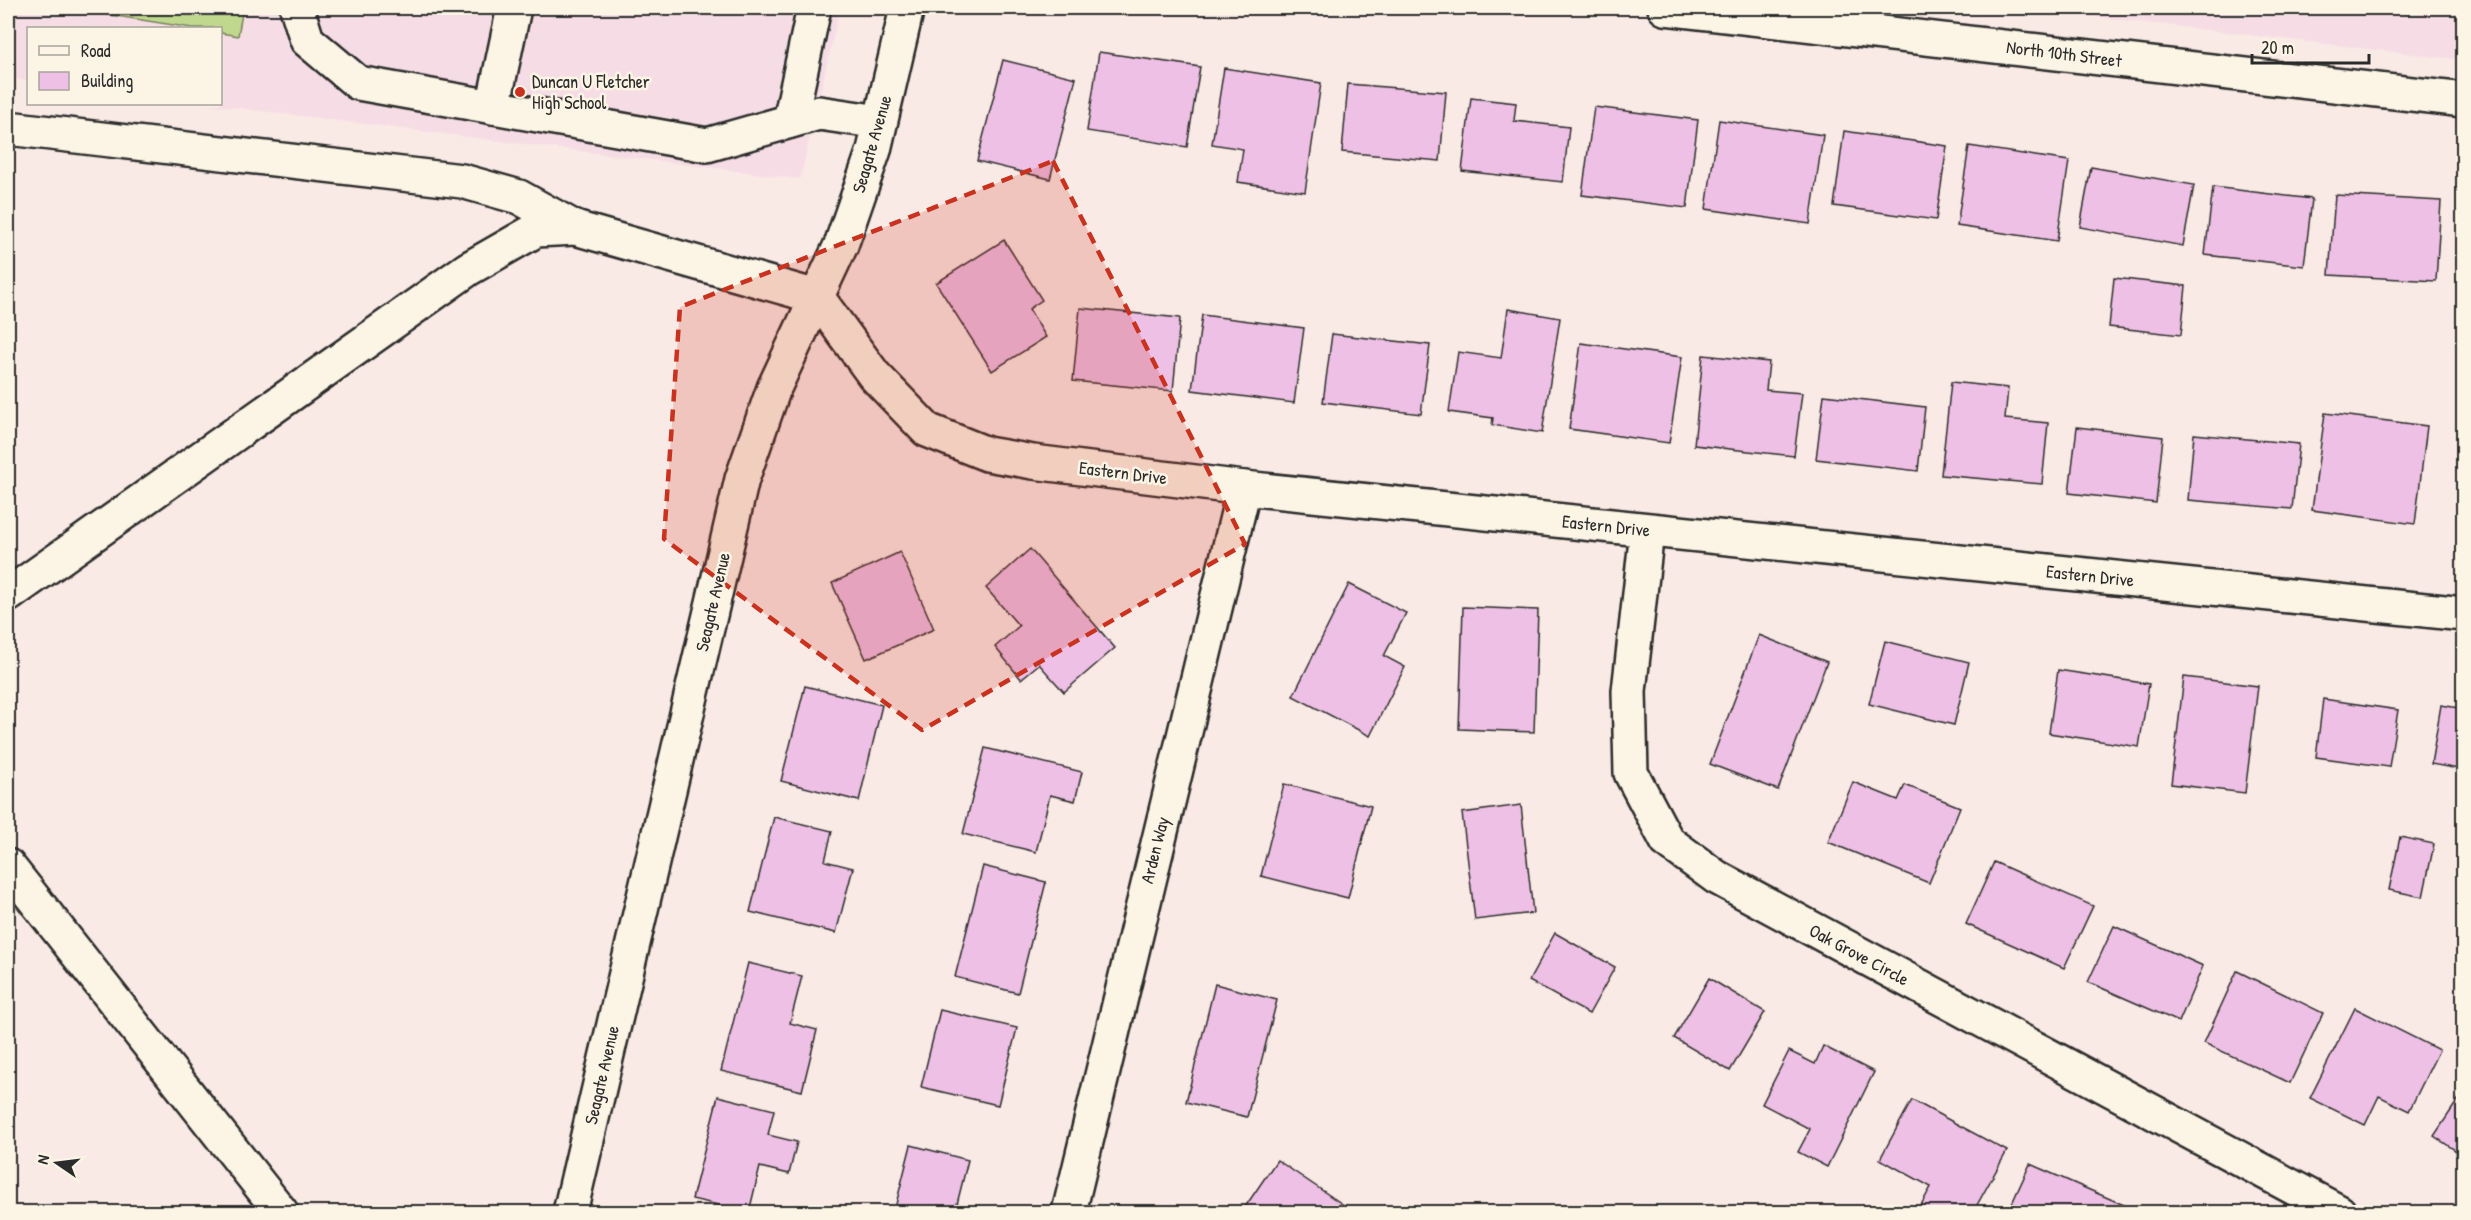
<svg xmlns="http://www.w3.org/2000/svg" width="2471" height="1220" font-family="'Patrick Hand',sans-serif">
	<rect width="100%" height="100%" fill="#f9eae5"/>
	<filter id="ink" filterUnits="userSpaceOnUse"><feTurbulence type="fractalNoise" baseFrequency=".0167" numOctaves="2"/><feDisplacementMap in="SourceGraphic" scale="12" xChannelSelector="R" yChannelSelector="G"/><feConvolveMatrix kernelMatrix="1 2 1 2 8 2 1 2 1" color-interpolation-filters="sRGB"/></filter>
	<g filter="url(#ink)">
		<!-- built -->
		<g fill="#f6dde5">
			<polygon points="8,8 840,8 800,179 206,104 220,104 220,28 28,28 28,81 8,78"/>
			<polygon points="2019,8 2463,8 2463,60"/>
		</g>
		<!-- green -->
		<polygon fill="#c0d78e" stroke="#76815c" stroke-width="1.5" points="66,8 243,8 238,36 221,33 220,28 192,28"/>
		<!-- building -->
		<g fill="#eec0e5" stroke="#2b2b2b" stroke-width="1.5">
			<polygon points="1099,52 1200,67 1187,147 1087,131"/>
			<polygon points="1003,60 1076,78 1050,179 977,161"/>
			<polygon points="1224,68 1321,83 1305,192 1238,182 1243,149 1212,144"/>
			<polygon points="1348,84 1446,92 1440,161 1342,152"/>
			<polygon points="1471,98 1516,103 1514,121 1569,127 1563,182 1462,171"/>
			<polygon points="1594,107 1698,120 1687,208 1582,195"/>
			<polygon points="1719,120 1823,135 1810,224 1706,209"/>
			<polygon points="1844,131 1947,146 1936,220 1834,206"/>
			<polygon points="1969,146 2069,161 2057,241 1957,226"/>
			<polygon points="2091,167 2194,185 2183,246 2080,227"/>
			<polygon points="2213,187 2312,199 2304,266 2205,255"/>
			<polygon points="2335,195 2441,201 2436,281 2329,275"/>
			<polygon points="2463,208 2464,208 2464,263 2457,263"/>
			<polygon points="1004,240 1042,300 1029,309 1046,337 992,371 936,283"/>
			<polygon points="2114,278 2186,286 2181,335 2109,327"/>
			<polygon points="1080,308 1180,318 1173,391 1073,381"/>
			<polygon points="1508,309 1560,318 1542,433 1492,425 1493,418 1449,412 1458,352 1501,358"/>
			<polygon points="1202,315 1304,328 1294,403 1192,390"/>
			<polygon points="1332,334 1430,345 1421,414 1323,402"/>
			<polygon points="1581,343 1682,357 1669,443 1569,429"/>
			<polygon points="1703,355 1769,362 1766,390 1802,393 1794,456 1694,445"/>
			<polygon points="1951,382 2008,388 2005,419 2048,423 2042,484 1941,475"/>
			<polygon points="1824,395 1925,407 1918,471 1816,459"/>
			<polygon points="2325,413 2427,426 2415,524 2312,510"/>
			<polygon points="2077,427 2163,437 2156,503 2069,493"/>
			<polygon points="2194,434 2299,444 2292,509 2188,500"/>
			<polygon points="2464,474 2464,519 2457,518"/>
			<polygon points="1030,549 1115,648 1064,692 1039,664 1021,679 995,647 1019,626 986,588"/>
			<polygon points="900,552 934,629 866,659 832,583"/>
			<polygon points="1349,584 1406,613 1384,656 1405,667 1370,736 1293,696"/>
			<polygon points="1463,607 1538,610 1534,732 1459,729"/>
			<polygon points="1759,635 1827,662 1778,790 1710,764"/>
			<polygon points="1885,641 1969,662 1954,725 1869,704"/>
			<polygon points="2058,670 2149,684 2139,747 2049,733"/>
			<polygon points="2184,677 2258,686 2245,793 2171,784"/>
			<polygon points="805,686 882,705 859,801 781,781"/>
			<polygon points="2323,699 2398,710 2389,767 2316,757"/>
			<polygon points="2441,705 2464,709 2464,770 2431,764"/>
			<polygon points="985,748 1082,772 1075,801 1050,795 1036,852 963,834"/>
			<polygon points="1853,782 1898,800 1905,785 1960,807 1929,883 1828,842"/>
			<polygon points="1284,784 1371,806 1348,898 1261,876"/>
			<polygon points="1521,805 1533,913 1475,920 1462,813"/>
			<polygon points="774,817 832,831 825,861 853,868 836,933 750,912"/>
			<polygon points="2400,837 2434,844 2423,897 2389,890"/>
			<polygon points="1994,862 2093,906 2064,968 1966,924"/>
			<polygon points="983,866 1046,882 1018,993 955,977"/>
			<polygon points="2114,926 2203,966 2179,1022 2088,982"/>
			<polygon points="1555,933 1615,967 1589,1014 1529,981"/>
			<polygon points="748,963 802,976 790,1023 817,1030 802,1091 721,1071"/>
			<polygon points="2237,971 2323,1013 2290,1083 2204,1043"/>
			<polygon points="1709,978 1765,1012 1730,1071 1674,1038"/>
			<polygon points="1215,984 1277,1000 1247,1117 1186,1102"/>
			<polygon points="2355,1008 2439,1050 2409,1111 2379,1096 2365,1125 2310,1098"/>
			<polygon points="940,1010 1017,1028 998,1105 921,1087"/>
			<polygon points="1823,1046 1874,1072 1827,1167 1798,1152 1810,1129 1762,1104 1789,1051 1815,1064"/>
			<polygon points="2464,1091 2464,1156 2434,1136"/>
			<polygon points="718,1096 774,1110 768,1135 797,1142 789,1174 760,1167 749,1212 692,1199"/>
			<polygon points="1912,1100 2007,1151 1973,1212 1917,1212 1931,1187 1880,1159"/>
			<polygon points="911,1145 968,1160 955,1212 894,1212"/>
			<polygon points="1277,1160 1354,1212 1247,1212 1243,1210"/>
			<polygon points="2030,1164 2140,1212 2008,1212"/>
		</g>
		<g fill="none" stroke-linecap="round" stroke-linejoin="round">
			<!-- minor casing -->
			<g stroke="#2b2b2b" stroke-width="38">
				<g id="minor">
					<polyline points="297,8 307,40 358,83 707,145 819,113 880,122"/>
					<polyline points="1665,8 2464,100"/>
					<polyline points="493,107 514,8"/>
					<polyline points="790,121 814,8"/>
					<polyline points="8,128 462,181 519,197 575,228 817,297 874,375 927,430 987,454 1033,462 1244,488 2464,614"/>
					<polyline points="1647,531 1629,691 1631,773 1667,841 1716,877 2339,1212"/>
					<polyline points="8,595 468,269 536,230 575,228"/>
					<polyline points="8,866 281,1212"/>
					<polyline points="570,1212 742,479 774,388 841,245 874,150 907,8"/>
					<polyline points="1069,1212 1244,488"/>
				</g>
			</g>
			<!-- minor -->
			<use href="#minor" stroke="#fcf5e5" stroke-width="33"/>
		</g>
	</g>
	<!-- marked area -->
	<path fill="#c8321e" fill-opacity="0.2" stroke="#c8321e" stroke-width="4.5" stroke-dasharray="12 8" stroke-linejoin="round" d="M1053,161l192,383 -323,186 -258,-191 16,-232z"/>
	<!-- markers -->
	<circle fill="#c8321e" stroke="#fcf5e5" stroke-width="2" cx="520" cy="92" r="6"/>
	<g text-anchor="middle" stroke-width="5" stroke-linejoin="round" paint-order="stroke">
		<!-- street labels -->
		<g font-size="18" fill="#2b2b2b" stroke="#fcf5e5">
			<text transform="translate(2064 54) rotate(7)" y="6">North 10th Street</text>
			<text transform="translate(872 144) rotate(-74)" y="6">Seagate Avenue</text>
			<text transform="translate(1123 473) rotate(7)" y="6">Eastern Drive</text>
			<text transform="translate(1606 526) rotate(6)" y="6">Eastern Drive</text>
			<text transform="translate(2090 576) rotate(6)" y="6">Eastern Drive</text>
			<text transform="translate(713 602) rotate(-77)" y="6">Seagate Avenue</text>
			<text transform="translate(1155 850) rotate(-76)" y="6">Arden Way</text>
			<text transform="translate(1859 955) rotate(28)" y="6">Oak Grove Circle</text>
			<text transform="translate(602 1075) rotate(-77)" y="6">Seagate Avenue</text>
		</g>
		<!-- poi labels -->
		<g font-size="18" fill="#2b2b2b" stroke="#fcf5e5" text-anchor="start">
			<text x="532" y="88">Duncan U Fletcher<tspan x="532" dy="21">High School</tspan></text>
		</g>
	</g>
	<!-- margin -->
	<rect width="2471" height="1220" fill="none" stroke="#fcf5e5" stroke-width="30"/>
	<rect x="15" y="15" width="2441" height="1190" fill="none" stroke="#2b2b2b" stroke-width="2" filter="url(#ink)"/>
	<!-- legend -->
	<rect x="27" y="27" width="195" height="78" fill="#fcf5e5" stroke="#a8a49b" stroke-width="1.5"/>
	<rect x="39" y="46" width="30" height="9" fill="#fcf5e5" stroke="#a8a49b" stroke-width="1.5"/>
	<text x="81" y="57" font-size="18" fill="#2b2b2b">Road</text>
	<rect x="39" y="72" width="30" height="18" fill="#eec0e5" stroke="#a8a49b" stroke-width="1.5"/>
	<text x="81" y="87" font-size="18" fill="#2b2b2b">Building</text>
	<!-- north arrow -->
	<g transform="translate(57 1163) rotate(284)" stroke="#fcf5e5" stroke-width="4.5" paint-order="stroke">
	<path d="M0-4.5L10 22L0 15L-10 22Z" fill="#2b2b2b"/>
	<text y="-9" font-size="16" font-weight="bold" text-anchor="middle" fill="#2b2b2b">N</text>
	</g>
	<!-- scale -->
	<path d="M2252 54v9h117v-9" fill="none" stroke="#2b2b2b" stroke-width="3"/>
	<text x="2261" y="54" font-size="18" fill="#2b2b2b" stroke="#fcf5e5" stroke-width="4.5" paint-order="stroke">20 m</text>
</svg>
